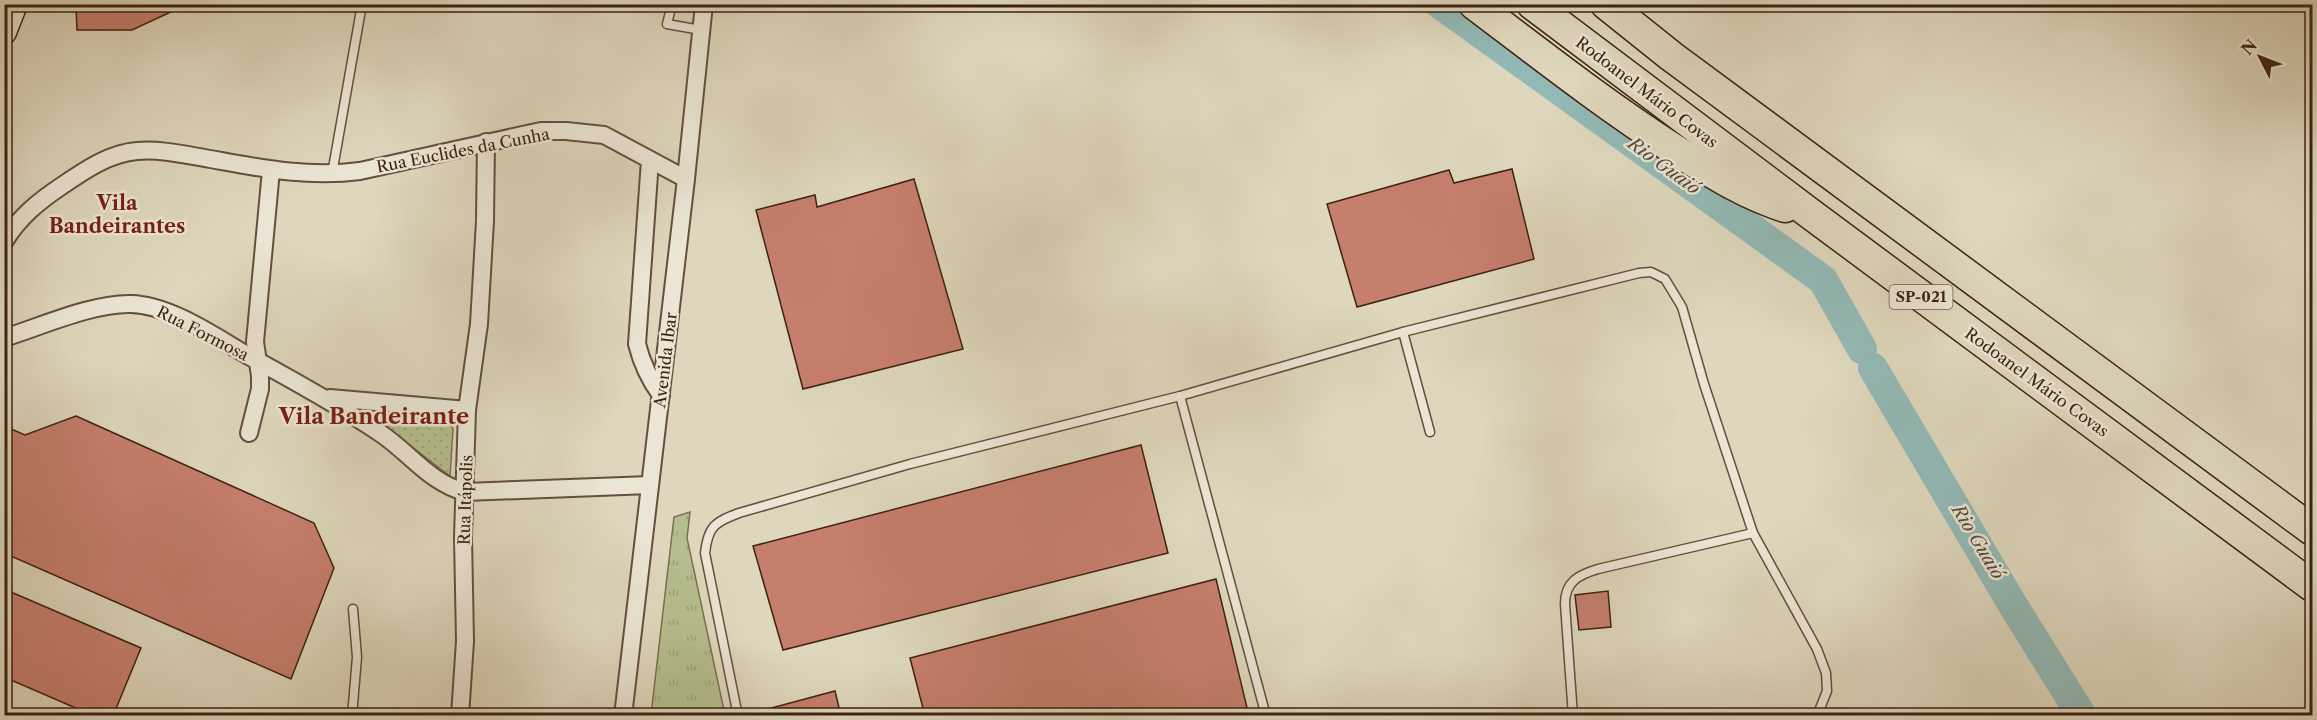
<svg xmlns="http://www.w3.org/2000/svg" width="2317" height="720" font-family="'Libre Caslon Text',serif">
	<defs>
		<pattern id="grass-tufts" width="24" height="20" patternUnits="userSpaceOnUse" patternTransform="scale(1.5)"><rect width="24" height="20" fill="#b6bd8e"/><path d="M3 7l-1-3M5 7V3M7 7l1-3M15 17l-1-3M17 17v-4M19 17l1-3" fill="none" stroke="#9da279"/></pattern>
		<pattern id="park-dots" width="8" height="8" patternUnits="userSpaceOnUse" patternTransform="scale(1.5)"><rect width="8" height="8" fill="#b6bd8e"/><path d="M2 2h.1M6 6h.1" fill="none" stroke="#9da279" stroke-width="1.8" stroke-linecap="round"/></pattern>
	</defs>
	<rect width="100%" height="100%" fill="#ded7bd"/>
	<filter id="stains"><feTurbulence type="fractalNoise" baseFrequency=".00333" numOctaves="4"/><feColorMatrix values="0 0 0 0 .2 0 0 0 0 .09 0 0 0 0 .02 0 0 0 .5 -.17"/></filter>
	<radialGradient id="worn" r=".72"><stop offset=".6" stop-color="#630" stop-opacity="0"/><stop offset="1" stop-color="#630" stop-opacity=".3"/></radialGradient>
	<!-- grass -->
	<polygon fill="url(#grass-tufts)" stroke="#7a7050" stroke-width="1.5" points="690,512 687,538 725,715 651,715 674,517"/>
	<!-- park -->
	<polygon fill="url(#park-dots)" stroke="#7a7050" stroke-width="1.5" points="394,414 448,420 453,429 450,476 386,427 386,419"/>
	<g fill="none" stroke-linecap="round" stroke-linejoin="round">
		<!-- river -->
		<g stroke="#93b9b5" stroke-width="30">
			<polyline points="1440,4 1823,280 1862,349"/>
			<polyline points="1873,368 2014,607 2082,716"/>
		</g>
	</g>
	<!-- building -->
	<g fill="#c67e6d" stroke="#3d2211" stroke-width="1.5">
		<polygon points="125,4 188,4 132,30 77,30 76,9"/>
		<polygon points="1512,169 1534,259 1357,307 1327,204 1449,170 1454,183"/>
		<polygon points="914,179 963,349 803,389 756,210 815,195 817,207"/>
		<polygon points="76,416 314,523 334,568 291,679 4,553 4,426 25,435"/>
		<polygon points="1141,445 1168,553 783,650 753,546"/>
		<polygon points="1216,579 1249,716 925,716 910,658"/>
		<polygon points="4,589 141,648 113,716 94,716 4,677"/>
		<polygon points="1608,591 1611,627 1579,630 1575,595"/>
		<polygon points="835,691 841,716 760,716 760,711"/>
	</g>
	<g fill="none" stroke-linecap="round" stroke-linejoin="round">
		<!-- service casing -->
		<g stroke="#654f3c" stroke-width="11">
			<g id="service">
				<polyline points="672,4 667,24 701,30"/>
				<polyline points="332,174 362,4"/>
				<polyline points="1403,332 1430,432"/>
				<polyline points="1180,396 1266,716"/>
				<polyline points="352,716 357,657 353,609"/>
				<path d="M738,716l-33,-163c3,-27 10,-31 34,-40l171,-49 270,-68 223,-64 236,-59 12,-1 14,7 17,28 22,77 49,149 64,116 9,24 1,18 -8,20 -4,5"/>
				<path d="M1573,716l-8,-112c0,-22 13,-29 33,-35l155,-36"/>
			</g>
		</g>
		<!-- minor casing -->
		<g stroke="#654f3c" stroke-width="20">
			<g id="minor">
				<path d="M650,160l-13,184c5,20 12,35 24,51"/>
				<path d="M4,242c15,-25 35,-41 59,-57 22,-15 47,-32 74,-34 25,-2 49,4 73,8 50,9 98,19 150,12l181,-40h25l38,4 82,44"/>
				<path d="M4,338c38,-12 89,-35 127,-34 39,1 83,32 116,51 45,25 90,49 133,78 30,20 50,50 85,59l185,-7"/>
				<polyline points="330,398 467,410"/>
				<polyline points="249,433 260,389 260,376 255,342 271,170"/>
				<polyline points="460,716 465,641 463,537 467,410 479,324 485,221 486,142"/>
				<polyline points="623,716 686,179 704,4"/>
			</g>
		</g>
		<!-- secondary casing -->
		<g stroke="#3d2211" stroke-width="27">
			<polyline id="secondary" points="4,32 15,4"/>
		</g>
		<!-- motorway casing -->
		<g stroke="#3d2211" stroke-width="33">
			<g id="motorway">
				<path d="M1474,4c66,50 131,101 201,146 36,22 69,44 110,57"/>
				<polyline points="1532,4 1812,215 2312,586"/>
				<polyline points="1606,4 1671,56 2312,530"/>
			</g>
		</g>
		<!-- service -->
		<use href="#service" stroke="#eae5d4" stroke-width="8"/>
		<!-- minor -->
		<use href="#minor" stroke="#eae5d4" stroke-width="16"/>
		<!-- secondary -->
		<use href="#secondary" stroke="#eae5d4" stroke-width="24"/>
		<!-- motorway -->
		<use href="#motorway" stroke="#ded7bd" stroke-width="30"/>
	</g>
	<g text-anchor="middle" stroke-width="5" stroke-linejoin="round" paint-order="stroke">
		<!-- shield labels -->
		<rect fill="#eae5d4" stroke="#715c4c" stroke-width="1.5" x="1889.5" y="285" width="63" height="24" rx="4.5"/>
		<g font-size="15" font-weight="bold" fill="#3d2211">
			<text x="1921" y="302">SP-021</text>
		</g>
		<!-- street labels -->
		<g font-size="16" fill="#3d2211" stroke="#eae5d4">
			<text transform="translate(1647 92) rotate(37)" y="6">Rodoanel Mário Covas</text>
			<text transform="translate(463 150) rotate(-11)" y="6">Rua Euclides da Cunha</text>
			<text transform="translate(203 333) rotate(27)" y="6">Rua Formosa</text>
			<text transform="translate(665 360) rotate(-83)" y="6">Avenida Ibar</text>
			<text transform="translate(2037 382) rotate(36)" y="6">Rodoanel Mário Covas</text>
			<text transform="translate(465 500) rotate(-88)" y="6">Rua Itápolis</text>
		</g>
		<!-- water labels -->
		<g font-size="18" font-style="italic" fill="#52483a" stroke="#eae5d4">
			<text transform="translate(1664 166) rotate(36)" y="6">Rio Guaió</text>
			<text transform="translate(1978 542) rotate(59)" y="6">Rio Guaió</text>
		</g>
		<!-- quarter labels -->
		<g font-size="20" font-weight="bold" fill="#7a1f14" stroke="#eae5d4">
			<text x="117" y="210">Vila<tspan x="117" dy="23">Bandeirantes</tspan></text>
		</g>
		<!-- district labels -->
		<g font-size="22" font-weight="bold" fill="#7a1f14" stroke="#eae5d4">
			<text x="374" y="424">Vila Bandeirante</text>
		</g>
	</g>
	<!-- margin -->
	<rect width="2317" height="720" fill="none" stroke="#ded7bd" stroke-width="24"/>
	<rect x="6" y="6" width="2305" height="708" fill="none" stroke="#3d2211" stroke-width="3"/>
	<rect x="12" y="12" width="2293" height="696" fill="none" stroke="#3d2211" stroke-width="1.5"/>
	<!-- north arrow -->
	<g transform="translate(2260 57) rotate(312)" stroke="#eae5d4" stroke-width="4.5" paint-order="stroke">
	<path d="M0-4.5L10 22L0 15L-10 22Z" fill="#3d2211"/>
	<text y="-9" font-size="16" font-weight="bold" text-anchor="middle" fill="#3d2211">N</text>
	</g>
	<rect width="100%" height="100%" filter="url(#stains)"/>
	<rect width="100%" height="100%" fill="url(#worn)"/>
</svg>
